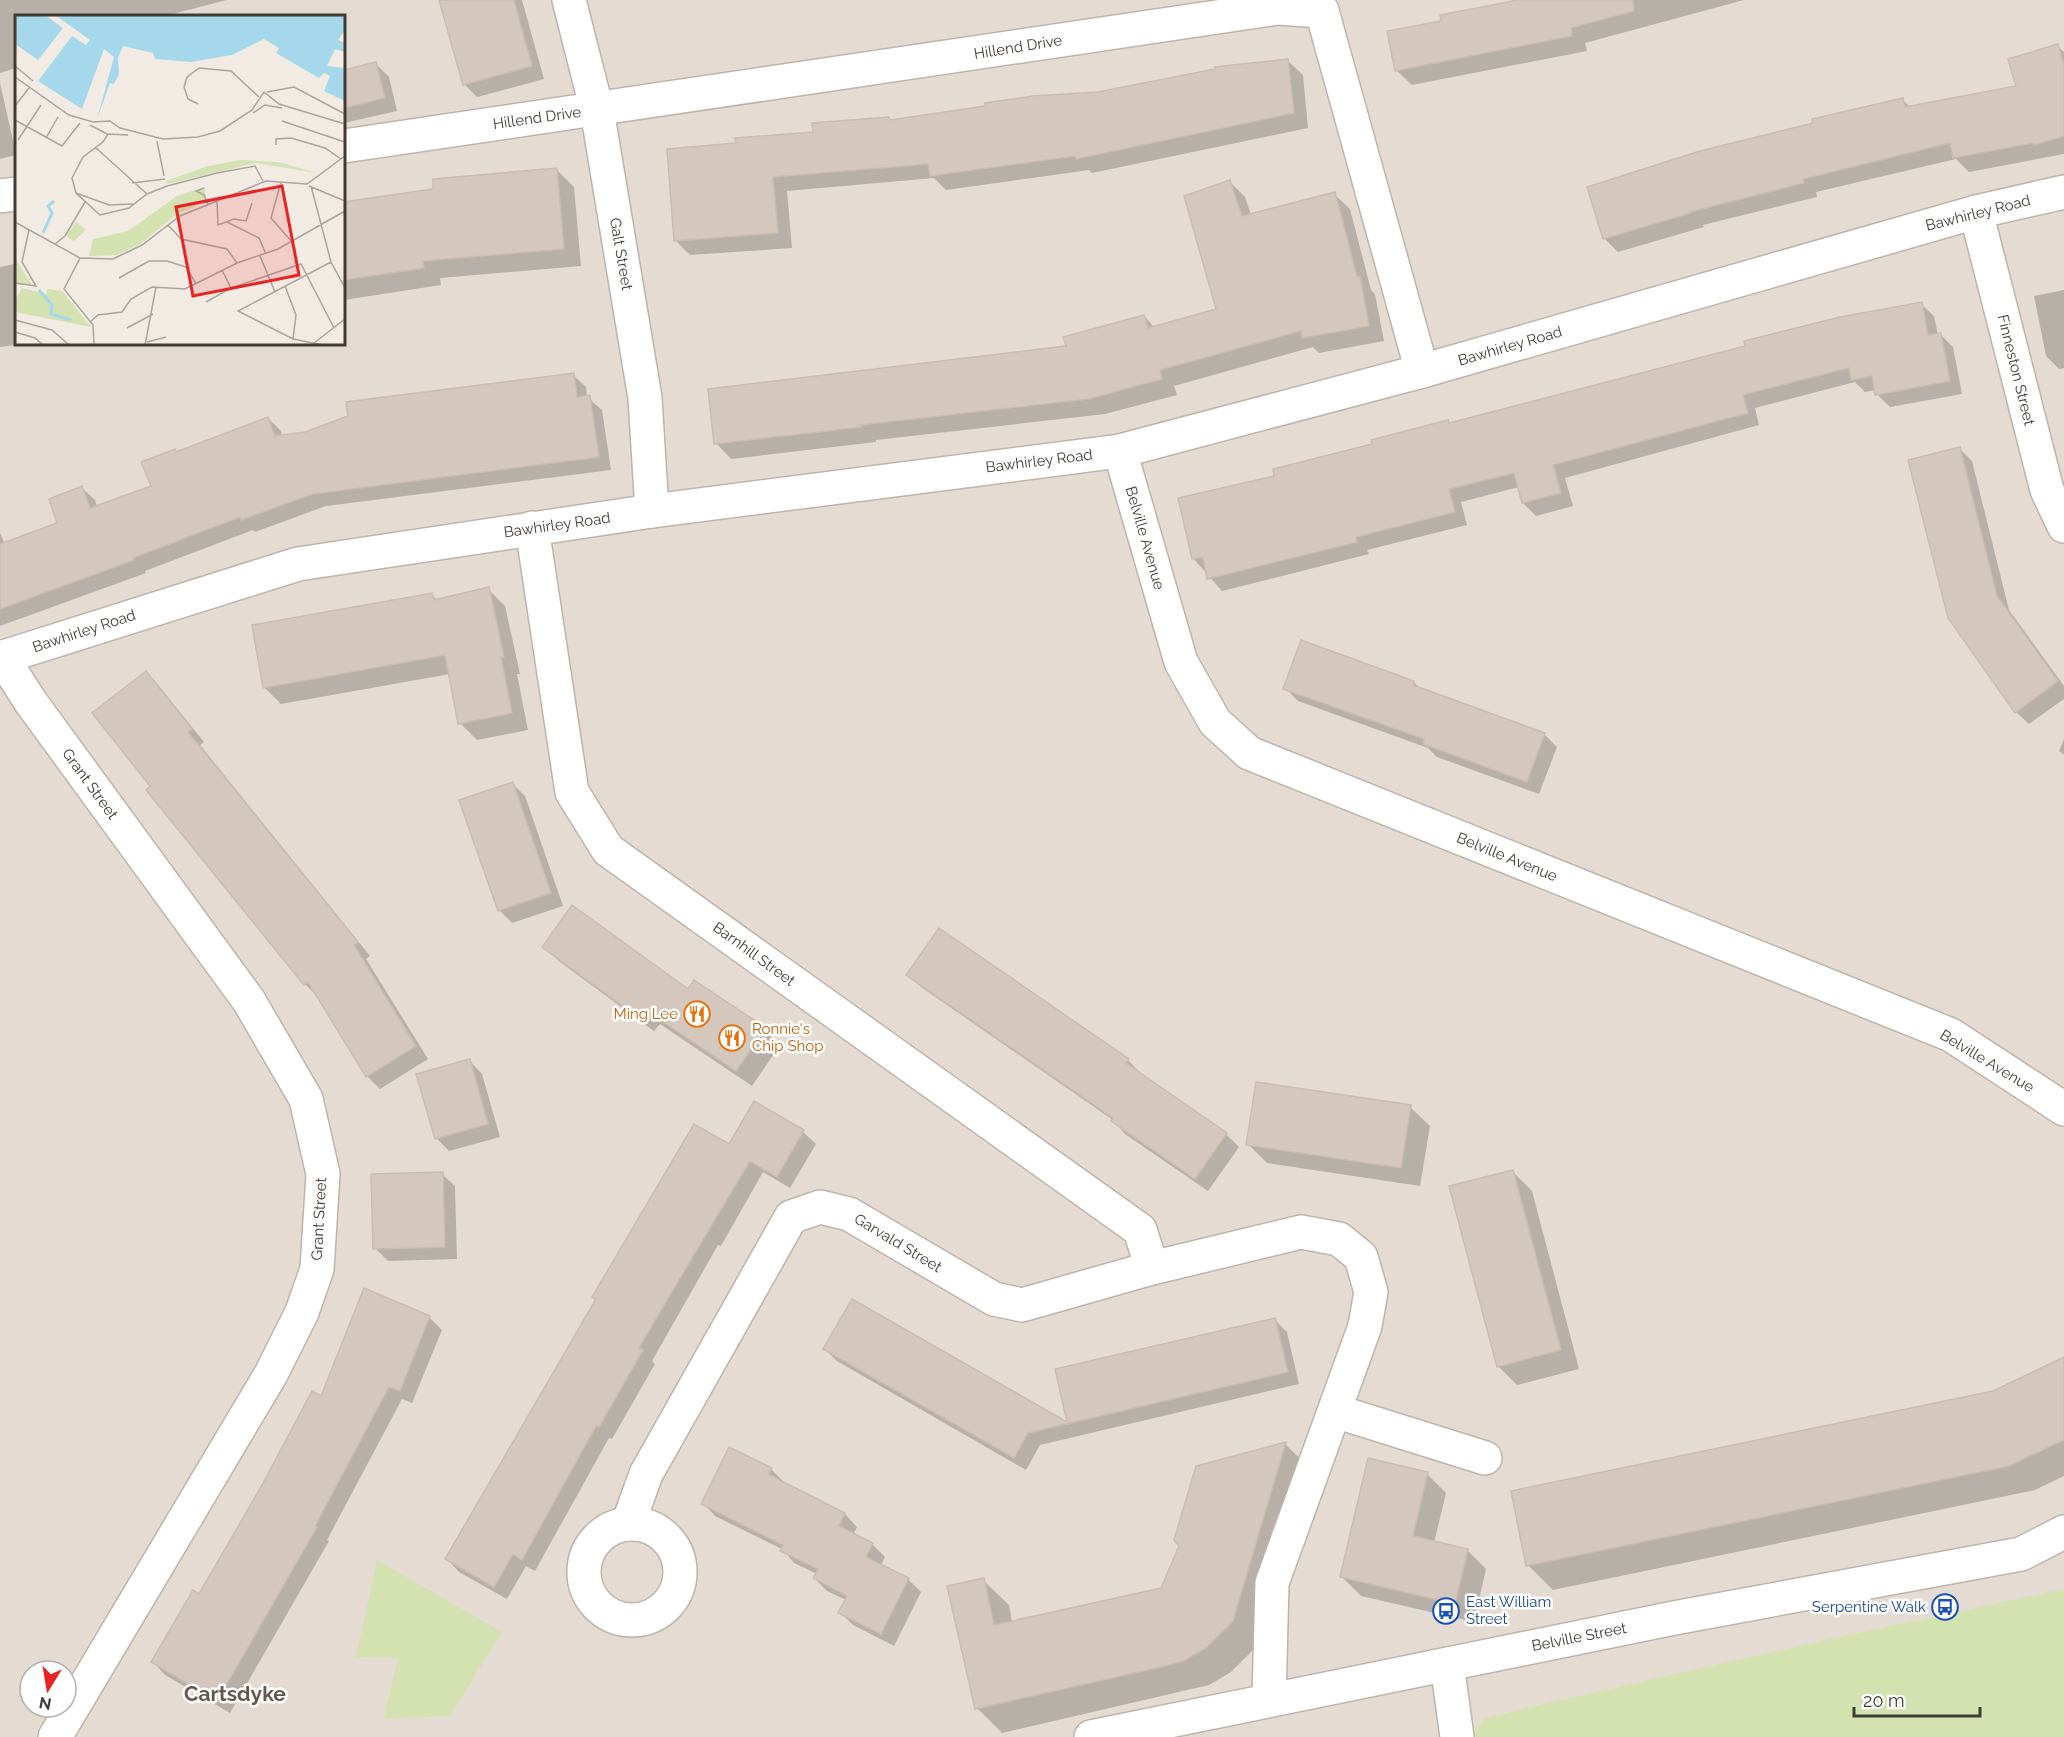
<svg xmlns="http://www.w3.org/2000/svg" width="2064" height="1737" font-family="Raleway,sans-serif">
	<rect width="100%" height="100%" fill="#f1ebe4"/>
	<!-- residential -->
	<path fill="#e4dcd3" fill-rule="evenodd" d="M0,0h2064v1737h-2064zM16,16h328v328h-328zM30,1671h36v36h-36z"/>
	<!-- green -->
	<g fill="#d3e2b0">
		<polygon points="377,1560 502,1632 450,1716 384,1719 398,1658 356,1657"/>
		<polygon points="2064,1589 2064,1737 1471,1737 1483,1719 1539,1705 1830,1639"/>
	</g>
	<!-- shadow -->
	<g fill="#0003">
		<polygon points="0,0 227,0 165,16 16,16 16,68 0,73"/>
		<polygon points="440,0 522,0 544,79 477,97 464,84"/>
		<polygon points="1512,0 1744,0 1585,43 1587,51 1412,85 1396,70 1442,22 1512,3"/>
		<polygon points="2057,46 2064,52 2064,154 1969,172 1956,159 1816,192 1817,197 1703,225 1704,227 1618,252 1604,238 1902,99 1911,108 2018,87"/>
		<polygon points="1288,61 1303,75 1308,128 1092,173 1089,170 946,190 934,178 787,191 792,248 690,255 676,241 737,144 814,134 889,119 891,121 1098,93"/>
		<polygon points="376,64 389,77 397,111 344,123 344,72"/>
		<polygon points="0,83 16,154 16,155 0,159"/>
		<polygon points="557,170 574,187 581,266 440,278 441,285 344,300 344,203 435,190"/>
		<polygon points="1229,181 1245,197 1251,215 1334,194 1350,209 1371,290 1375,294 1384,341 1319,353 1313,347 1174,386 1177,395 1105,414 876,440 876,442 731,459 716,443 1068,348 1144,316 1155,328 1218,310"/>
		<polygon points="14,260 16,260 16,344 23,344 0,347 0,267 15,264"/>
		<polygon points="2064,290 2064,368 2059,369 2046,356 2034,296"/>
		<polygon points="1921,304 1934,316 1938,335 1941,335 1953,347 1962,394 1890,407 1877,394 1876,390 1865,392 1855,382 1755,408 1759,425 1565,478 1573,506 1536,516 1523,503 1519,487 1461,502 1467,525 1367,550 1369,554 1222,591 1193,558 1276,477 1450,425"/>
		<polygon points="573,375 586,387 587,397 602,410 611,470 326,506 255,532 253,530 145,571 146,573 0,626 0,533 5,544 59,524 82,488 95,500 97,507 152,487 177,453 268,418 281,431 282,436 306,433"/>
		<polygon points="1960,449 1972,461 2009,610 2064,686 2064,699 2029,724 2016,712"/>
		<polygon points="488,589 505,606 520,674 517,674 528,730 477,740 460,723 450,674 281,704 264,687 432,595 437,600"/>
		<polygon points="146,673 159,686 204,742 200,745 370,956 366,959 428,1059 380,1089 367,1076 318,997 305,984 148,790 152,787"/>
		<polygon points="1414,682 1420,689 1544,734 1557,747 1539,794 1437,757 1428,748 1298,701 1285,688"/>
		<polygon points="2064,739 2064,755 2059,751"/>
		<polygon points="512,783 525,796 563,906 512,923 499,910"/>
		<polygon points="544,947 688,991 694,982 765,1030 780,1045 752,1086 660,1024 654,1031 560,962"/>
		<polygon points="908,975 1128,1060 1140,1073 1140,1074 1226,1134 1239,1147 1208,1191 1125,1134 1113,1120 921,987"/>
		<polygon points="470,1061 482,1074 500,1137 449,1151 436,1138"/>
		<polygon points="754,1103 803,1132 816,1144 790,1188 763,1172 721,1246 718,1245 652,1361 655,1364 612,1439 609,1438 535,1571 526,1566 507,1599 459,1572 447,1559 597,1300 593,1297 730,1146"/>
		<polygon points="1410,1107 1430,1126 1420,1186 1267,1163 1248,1144"/>
		<polygon points="1513,1172 1532,1191 1579,1369 1517,1385 1498,1366"/>
		<polygon points="442,1174 455,1186 457,1259 388,1261 375,1248"/>
		<polygon points="852,1302 1069,1425 1057,1370 1275,1320 1287,1332 1299,1384 1040,1445 1026,1470 837,1361 825,1349"/>
		<polygon points="429,1317 442,1330 412,1403 402,1399 327,1540 329,1541 230,1713 165,1675 153,1662 199,1596 321,1398"/>
		<polygon points="2064,1359 2064,1476 2035,1490 1553,1590 1528,1565 1994,1392"/>
		<polygon points="1285,1444 1310,1468 1257,1646 1231,1672 1209,1685 1002,1733 977,1708 983,1580 1009,1605 1012,1622 1162,1589 1181,1546"/>
		<polygon points="771,1469 784,1482 783,1483 845,1514 857,1527 853,1535 872,1544 885,1557 881,1565 908,1579 921,1592 894,1646 853,1625 840,1612 846,1600 827,1591 814,1578 817,1574 794,1563 782,1549 715,1516 703,1503"/>
		<polygon points="1427,1474 1446,1493 1434,1543 1467,1550 1486,1569 1474,1622 1361,1596 1342,1577"/>
	</g>
	<!-- building -->
	<g fill="#d4c8be" stroke="#cbbcae" stroke-width="1.5">
		<polygon points="439,0 514,0 532,66 463,85"/>
		<polygon points="1518,0 1633,0 1634,11 1571,28 1572,36 1395,71 1387,31 1441,21 1440,15"/>
		<polygon points="2058,44 2064,65 2064,136 2034,145 2033,143 1953,158 1950,143 1803,179 1804,183 1690,212 1691,213 1603,239 1587,187 1700,151 1813,123 1812,119 1903,98 1905,107 2016,86 2008,59"/>
		<polygon points="1288,59 1294,113 1076,159 1075,156 930,176 928,164 773,177 778,233 674,241 667,149 736,143 735,138 813,132 812,123 889,117 890,120 985,106 985,103 1033,96 1098,92 1215,69 1215,67"/>
		<polygon points="376,62 385,98 344,108 344,70"/>
		<polygon points="557,168 564,249 423,261 424,268 344,280 344,202 433,189 433,179"/>
		<polygon points="1230,180 1242,216 1335,192 1357,277 1360,276 1369,326 1302,338 1301,331 1160,370 1162,379 1089,399 861,425 861,427 714,444 708,389 1066,346 1063,337 1144,315 1148,328 1216,309 1184,196"/>
		<polygon points="1922,302 1928,335 1941,333 1950,381 1875,395 1872,376 1851,380 1849,368 1743,395 1748,413 1553,465 1561,493 1522,503 1514,473 1449,489 1455,512 1356,537 1357,542 1207,579 1203,557 1192,559 1178,498 1274,476 1273,469 1372,444 1371,440 1448,420 1449,423 1745,346 1744,341 1840,317"/>
		<polygon points="574,373 577,397 590,395 599,457 313,494 241,520 240,517 133,558 134,560 0,609 0,544 57,523 49,499 82,486 90,508 151,486 141,462 175,449 176,452 268,417 275,436 305,432 348,416 346,402"/>
		<polygon points="1960,447 1997,596 2058,681 2015,713 1948,618 1908,460"/>
		<polygon points="489,587 504,657 501,657 512,713 458,724 445,655 263,688 252,625 432,593 434,600"/>
		<polygon points="1301,640 1414,681 1413,685 1545,733 1527,782 1423,744 1424,739 1283,689"/>
		<polygon points="146,671 192,729 188,732 358,942 354,945 416,1046 366,1077 308,982 304,985 146,790 150,786 92,713"/>
		<polygon points="513,782 551,893 498,911 459,800"/>
		<polygon points="572,905 688,989 694,980 766,1028 736,1071 644,1009 638,1017 542,947"/>
		<polygon points="939,928 1129,1059 1126,1063 1227,1133 1195,1179 1111,1121 1113,1118 906,975"/>
		<polygon points="470,1059 488,1124 435,1139 416,1074"/>
		<polygon points="1256,1082 1411,1105 1401,1168 1246,1145"/>
		<polygon points="754,1101 804,1130 777,1177 750,1161 673,1290 639,1348 643,1350 599,1427 596,1426 522,1560 513,1554 494,1587 445,1559 596,1299 592,1297 694,1124 729,1144"/>
		<polygon points="1513,1170 1561,1350 1497,1367 1449,1186"/>
		<polygon points="443,1172 445,1247 373,1249 371,1174"/>
		<polygon points="364,1288 430,1316 400,1391 389,1387 315,1526 317,1527 217,1701 151,1662 193,1590 199,1594 262,1485 312,1391 321,1396"/>
		<polygon points="852,1299 1067,1422 1055,1369 1275,1318 1288,1372 1028,1433 1014,1458 823,1349"/>
		<polygon points="2064,1357 2064,1440 2009,1466 1526,1566 1511,1491 1993,1391"/>
		<polygon points="1286,1442 1233,1621 1206,1648 1184,1661 1161,1667 975,1709 947,1586 984,1578 994,1625 1161,1588 1179,1546 1174,1540 1196,1466"/>
		<polygon points="729,1447 772,1468 768,1474 845,1513 839,1526 873,1543 866,1557 909,1578 881,1634 838,1613 847,1596 813,1578 818,1569 780,1551 783,1545 701,1504"/>
		<polygon points="1368,1458 1428,1472 1413,1536 1468,1549 1455,1604 1340,1577"/>
	</g>
	<g fill="none" stroke-linecap="round" stroke-linejoin="round">
		<!-- minor casing -->
		<g stroke="#beb4ab" stroke-width="36">
			<g id="minor">
				<polyline points="569,0 597,110 645,398 652,511"/>
				<polyline points="1322,11 1422,371"/>
				<polyline points="344,146 1278,8 1322,11"/>
				<polyline points="0,196 16,194"/>
				<polyline points="1976,212 2047,490 2064,526"/>
				<polyline points="1120,451 1181,662 1215,722 1249,753 1951,1035 2064,1109"/>
				<polyline points="532,528 572,792 608,850 1140,1230 1152,1268"/>
				<polyline points="2,657 30,701 249,1001 306,1099 323,1174 317,1269 302,1312 271,1374 55,1737"/>
				<polyline points="0,658 298,564 652,511 1120,451 1422,371 1976,212 2064,192"/>
				<polyline points="1335,1411 1485,1458"/>
				<circle cx="632" cy="1572" r="48"/>
				<polyline points="628,1524 646,1474 791,1217 820,1207 849,1214 994,1299 1022,1305 1152,1268 1301,1232 1339,1239 1361,1257 1371,1292 1365,1326 1272,1583 1269,1700"/>
				<polyline points="1447,1664 1457,1737"/>
				<polyline points="1091,1737 1674,1618 2021,1554 2064,1532"/>
			</g>
		</g>
		<!-- minor -->
		<use href="#minor" stroke="#fff" stroke-width="33"/>
	</g>
	<!-- icons -->
	<defs>
		<g id="restaurant-ring" transform="scale(1.35)"><circle r="9.5" fill="#fff" stroke="#e8710a" stroke-width="1.5"/><path d="M-5-6h1v4h1v-4h1v4h1v-4h1v5L-1.5 .5V6h-2V.5L-5-1ZM5-6V6H3V1.5H1.5Q1.5-4 5-6Z" fill="#e8710a"/></g>
		<g id="bus-ring" transform="scale(1.35)"><circle r="9.5" fill="#fff" stroke="#1a4fb4" stroke-width="1.5"/><path d="M-5-6H5V4H4V6H2V4H-2V6H-4V4H-5ZM-3.5-4V0h7V-4ZM-3.5 1.2v1.5H-2V1.2ZM2 1.2v1.5H3.5V1.2Z" fill="#1a4fb4"/></g>
	</defs>
	<g fill-rule="evenodd">
		<use href="#restaurant-ring" x="697" y="1014"/>
		<use href="#restaurant-ring" x="732" y="1038"/>
		<use href="#bus-ring" x="1945" y="1607"/>
		<use href="#bus-ring" x="1446" y="1611"/>
	</g>
	<g text-anchor="middle" stroke-width="5" stroke-linejoin="round" paint-order="stroke">
		<!-- street labels -->
		<g font-size="15" fill="#423b35" stroke="#fff">
			<text transform="translate(1018 47) rotate(-9)" y="5">Hillend Drive</text>
			<text transform="translate(537 118) rotate(-8)" y="5">Hillend Drive</text>
			<text transform="translate(1978 213) rotate(-14)" y="5">Bawhirley Road</text>
			<text transform="translate(621 254) rotate(80)" y="5">Galt Street</text>
			<text transform="translate(1510 346) rotate(-16)" y="5">Bawhirley Road</text>
			<text transform="translate(2016 370) rotate(76)" y="5">Finneston Street</text>
			<text transform="translate(1039 461) rotate(-7)" y="5">Bawhirley Road</text>
			<text transform="translate(557 525) rotate(-8)" y="5">Bawhirley Road</text>
			<text transform="translate(1145 538) rotate(74)" y="5">Belville Avenue</text>
			<text transform="translate(84 631) rotate(-18)" y="5">Bawhirley Road</text>
			<text transform="translate(90 784) rotate(54)" y="5">Grant Street</text>
			<text transform="translate(1507 857) rotate(22)" y="5">Belville Avenue</text>
			<text transform="translate(754 954) rotate(36)" y="5">Barnhill Street</text>
			<text transform="translate(1987 1061) rotate(31)" y="5">Belville Avenue</text>
			<text transform="translate(319 1219) rotate(-87)" y="5">Grant Street</text>
			<text transform="translate(898 1243) rotate(31)" y="5">Garvald Street</text>
			<text transform="translate(1579 1637) rotate(-11)" y="5">Belville Street</text>
		</g>
		<!-- food labels -->
		<g font-size="15" fill="#c56008" stroke="#fff" text-anchor="end">
			<text x="678" y="1019">Ming Lee</text>
			<text x="752" y="1034" text-anchor="start">Ronnie's<tspan x="752" dy="17">Chip Shop</tspan></text>
		</g>
		<!-- transit labels -->
		<g font-size="15" fill="#164399" stroke="#fff" text-anchor="start">
			<text x="1466" y="1607">East William<tspan x="1466" dy="17">Street</tspan></text>
			<text x="1926" y="1612" text-anchor="end">Serpentine Walk</text>
		</g>
		<!-- district labels -->
		<g font-size="21" font-weight="bold" fill="#64574d" stroke="#fff">
			<text x="235" y="1701">Cartsdyke</text>
		</g>
	</g>
	<!-- overview -->
	<g transform="translate(15 15)">
		<rect width="330" height="330" fill="#f1ebe4"/>
		<path d="M225,145l38,2 39,11 -62,-10 -88,21 -1,-3 42,-15zM190,172l1,15 -29,12 -37,30 -23,11 -28,1 4,-17 35,-8 49,-35zM61,207l10,8 -12,11 -8,-5zM0,245h1l16,25 -17,-1zM7,273l24,6 2,-5 14,2 29,36 -76,-15v-12z" fill="#d3e2b0"/>
		<path d="M0,0h30l18,13 -25,32 -23,-16zM40,0h290v15l-7,10 7,3v9l-10,-3 -8,17 18,2v33l-21,-10 6,-15 -6,-3 -5,5 -43,-25 3,-5 -15,-9 -32,16 -41,7 -36,-3 -2,-6 -30,-7 -5,12 1,16 -5,10 -4,-1 -13,36 17,-62 -10,-8 -22,60 -44,-28 34,-45 14,9 4,-5z" fill="#a4d8ea"/>
		<path fill="none" stroke="#a4d8ea" stroke-width="3" d="M28,218l9,-20 -4,-7 6,-5M24,275l13,15 -1,9 20,6"/>
		<path fill="none" stroke="#aba59e" stroke-width="1.5" d="M0,51l18,15M0,62l54,38 24,7 17,-1 10,7 43,11 35,-2 22,-6 32,-21 12,-18 15,12 66,20M252,77l27,-5 51,27M183,89l-10,-5 -4,-12 3,-10 12,-9 32,3 28,26M0,91l14,-18M238,98l12,-8 17,3M0,105l47,26 18,-23M267,106l63,21M75,110l17,9 21,1M93,119l-5,8 -20,15 -11,21 4,15 24,22 29,-7 18,-14 20,-8 50,-13 38,-7 8,15M31,123l12,-21M3,125l23,-35M142,126l7,35M261,130v-6l15,-1 34,10 16,11M80,132l52,47M266,167l-10,36 21,24M117,168l33,-4M294,171l36,15M296,171l20,76 14,26M189,173l-8,3 8,4 4,9M61,178l33,12 24,-1M202,186l1,24 16,-6 12,2 6,-18M0,207l65,36 -16,31 29,36 1,20M212,207l32,16 7,16M153,210l13,14 46,10 10,14M40,229l10,-8 20,-34M245,241l15,36M65,243l33,1 29,-14 38,-29 86,-35 41,3 38,-28M207,255l9,18M104,263l30,-17h18l19,6 10,17M0,268l21,3 -14,-24 7,-32M270,271l11,29 -3,24M191,287l25,-14 70,-24 33,64M0,305l37,10 17,15M75,307l8,-7 24,-3 9,-13 21,-12 33,2 52,-26 41,-14 67,-38M112,313l26,-14M0,317l20,6 8,7M132,327l19,-5M299,328l31,-24M130,330l11,-58M308,330l-30,-6 -55,-28 93,-49"/>
		<path fill="#e92324" fill-opacity="0.15" stroke="#e92324" stroke-width="3" d="M267,171l17,89 -106,21 -17,-89z"/>
		<rect width="330" height="330" fill="none" stroke="#423b35" stroke-width="3"/>
	</g>
	<!-- north arrow -->
	<g transform="translate(48 1689) rotate(191)"><circle r="28" fill="#ffffff" stroke="#b3b1ae" stroke-width="1.5"/>
	<path d="M0-4.5L10 22L0 15L-10 22Z" fill="#e92324"/>
	<text y="-9" font-size="16" font-weight="bold" text-anchor="middle" fill="#423b35">N</text>
	</g>
	<!-- scale -->
	<path d="M1854 1707v9h126v-9" fill="none" stroke="#423b35" stroke-width="3"/>
	<text x="1863" y="1707" font-size="18" fill="#423b35" stroke="#ffffff" stroke-width="4.5" paint-order="stroke">20 m</text>
</svg>
